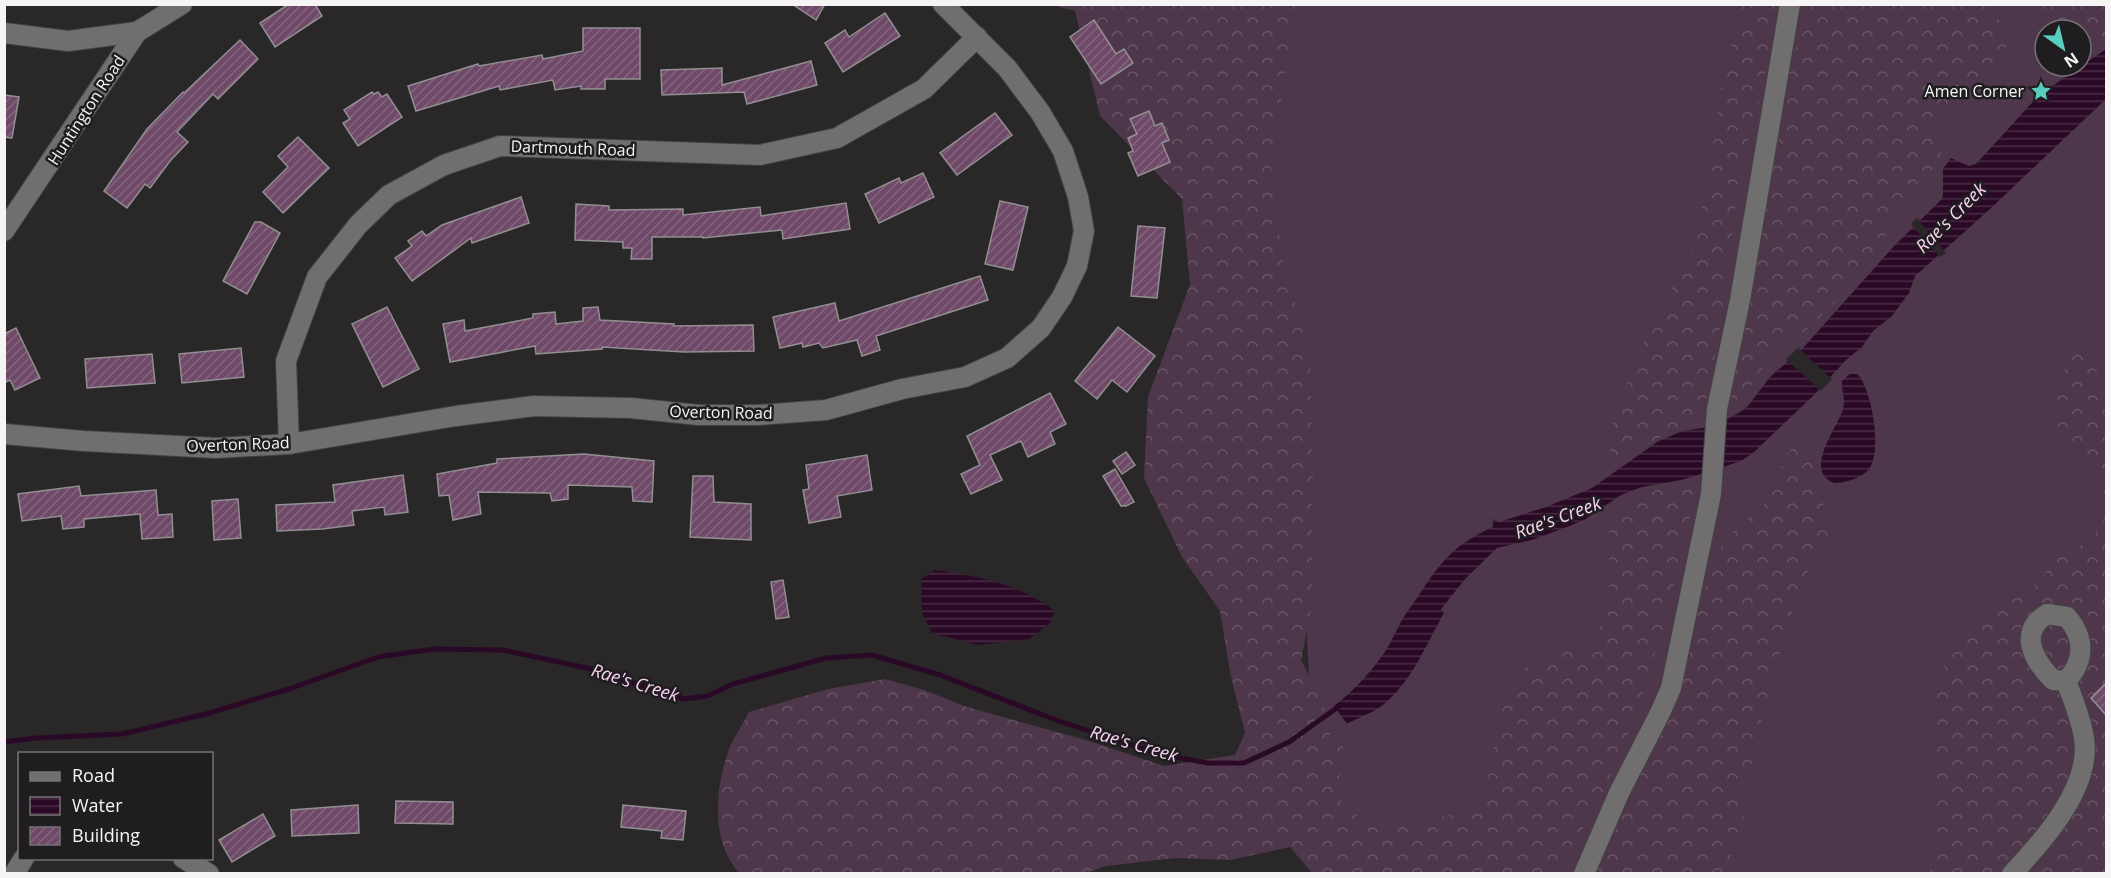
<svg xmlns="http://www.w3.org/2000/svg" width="2111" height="878" font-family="'Open Sans',sans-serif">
	<defs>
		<pattern id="forest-crowns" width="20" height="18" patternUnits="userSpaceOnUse" patternTransform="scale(1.5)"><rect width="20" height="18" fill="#4f374b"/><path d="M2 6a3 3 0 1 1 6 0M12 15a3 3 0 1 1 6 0" fill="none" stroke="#695566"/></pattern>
		<pattern id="water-rules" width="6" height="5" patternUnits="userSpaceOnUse" patternTransform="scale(1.5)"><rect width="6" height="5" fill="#2a0926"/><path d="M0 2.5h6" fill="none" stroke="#4a2d46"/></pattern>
		<pattern id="building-hatch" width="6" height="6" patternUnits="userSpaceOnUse" patternTransform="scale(1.5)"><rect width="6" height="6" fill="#6f4968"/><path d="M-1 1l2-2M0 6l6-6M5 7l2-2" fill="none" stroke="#84647e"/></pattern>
	</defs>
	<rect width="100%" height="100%" fill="#292728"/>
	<!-- grass -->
	<path fill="#4f374b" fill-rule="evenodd" d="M1189,5h917v868h-762l-27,-63 -24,-411zM2045,30h36v36h-36z"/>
	<!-- forest -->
	<g fill="url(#forest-crowns)">
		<path d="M1053,5h243l-25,160 11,92 28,100 3,122 -1,126 -11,55 21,41 9,38 12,7 -4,34 3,26 28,17 54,-1 59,-16c7,-35 16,-111 39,-136 12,-12 56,-23 73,-28l14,-41v-71l23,-25 38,-23 25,3 -3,24 -29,120 -30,92 -32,78 -46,74h-243l-22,-26 -60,13 -54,-2 -70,8 -20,7 -346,1c-30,-33 -25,-85 -11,-125 5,-12 14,-25 20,-37l79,-23 57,-10 39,11 43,17 122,34 75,25 71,-11 10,-22 -15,-61 -10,-61 -38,-54 -38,-79 4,-81 42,-112 -8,-86 -82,-83 -25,-105z"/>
		<polygon points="1737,5 1775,5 1765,75 1739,180 1717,349 1702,418 1678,427 1627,457 1611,457 1607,441 1627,382 1652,323 1692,251 1707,183 1724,71 1738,20"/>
		<path d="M1806,5h180c5,8 15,14 19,23 4,8 -1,17 2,25l-10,16 -4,-1 -8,5 5,9 -4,2 -4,-7 -4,1 -8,8 1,7 -30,20 -4,15 4,15v11l-21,38 -26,14 -4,7 -2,16 -11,24 -24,32 -43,42 -38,28 -28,41 -12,6 -1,-18 54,-303 9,-23 8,-42z"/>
		<polygon points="2030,6 2106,5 2106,36 2081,37 2081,30 2058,30"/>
		<polygon points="2079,352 2087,354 2091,359 2106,395 2106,869 2102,874 1929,874 1938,849 1936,822 1936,693 1945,664 1965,630 1986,610 2004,604 2025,593 2035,585 2059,556 2072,553 2094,535 2103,524 2105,499 2103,485 2087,464 2060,435 2055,411 2057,389 2061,377 2070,359"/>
		<polygon points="1796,441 1818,457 1816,480 1818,494 1831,518 1829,533 1809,570 1792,611 1764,708 1752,763 1736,786 1744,819 1737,835 1726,873 1593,874 1648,756 1668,723 1701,596 1725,538 1766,503 1784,461"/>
	</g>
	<!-- water -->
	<g fill="url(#water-rules)">
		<path d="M2106,49v50l-117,111 -74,66 -6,17 -17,23 -19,15 -11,16 -16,13 -32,35 -61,58 -12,8 -33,11 -27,8 -39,7 -21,8 -37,25 -17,7 -35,13 -35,8 -31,30 -25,31 3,4c-19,33 -31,67 -60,91 -10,9 -26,13 -37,20l-13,-18c21,-16 40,-37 54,-59 6,-10 16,-34 23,-40 26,-39 37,-60 82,-80v-8l6,3 47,-15 46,-19 65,-46 25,-11 21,-3 21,-7 16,-9 8,-6 22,-29 33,-29 92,-103 47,-46 1,-5v-25l8,-11 18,8 7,-2 62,-68z"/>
		<path d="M1850,374h7l3,3c12,18 21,69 11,89 -6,11 -25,17 -37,17 -31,-13 3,-54 9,-74 3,-9 -2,-19 -1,-28z"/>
		<path d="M935,570c42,6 85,14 120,41l-5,12 -21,16 -51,6 -46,-12 -10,-20 -1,-34z"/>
	</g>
	<!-- pier -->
	<g fill="#292728">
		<polygon points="1917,218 1946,253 1940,257 1911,224"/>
		<polygon points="1798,348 1832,379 1821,391 1786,359"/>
	</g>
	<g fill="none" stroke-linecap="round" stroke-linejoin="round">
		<!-- stream -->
		<polyline stroke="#2a0926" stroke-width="5" points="4,742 37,738 122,734 206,714 292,688 378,657 434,649 503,650 587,668 684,699 707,696 733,684 826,658 872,655 940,675 1056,720 1159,754 1208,763 1244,763 1289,742 1341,705"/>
	</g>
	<!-- building -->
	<g fill="url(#building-hatch)" stroke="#928f92" stroke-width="1.5">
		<polygon points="289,4 315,4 322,16 275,47 260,23"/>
		<polygon points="792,4 825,4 816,20"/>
		<polygon points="885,13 900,36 843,72 825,43 845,30 849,37"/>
		<polygon points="1094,20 1116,54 1124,49 1133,63 1101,84 1070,37"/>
		<polygon points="583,28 640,28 640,79 605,79 605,89 581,89 581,86 555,90 553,80 500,90 499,86 416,111 408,86 478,64 479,66 542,55 543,59 583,51"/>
		<polygon points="240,40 258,59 218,99 213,94 177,132 188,142 170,161 150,188 145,184 127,208 104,191 147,129 183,92 184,93"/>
		<polygon points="811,61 817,85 747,104 744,92 662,95 661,70 722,68 722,85"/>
		<polygon points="372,92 374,94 378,92 382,97 387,94 402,117 358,146 343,123 350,119 344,110"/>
		<polygon points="4,95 19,97 12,138 4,137"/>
		<polygon points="1149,111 1155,126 1162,123 1169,140 1162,143 1170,162 1138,176 1128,153 1133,151 1128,138 1137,134 1130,119"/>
		<polygon points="995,113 1012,135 957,175 940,153"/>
		<polygon points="298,137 329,168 283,213 263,192 288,167 278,156"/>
		<polygon points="923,173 934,197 879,223 865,194 899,178 901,183"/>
		<polygon points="521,197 529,223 472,243 471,238 412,281 395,258 412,246 408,241 422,231 426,236 442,225"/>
		<polygon points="1000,201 1028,207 1013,270 985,264"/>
		<polygon points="846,203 850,229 783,239 782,230 703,238 703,237 652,237 652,259 631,259 632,248 623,248 623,242 575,240 576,204 609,206 609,210 683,209 683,215 760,207 761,216"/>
		<polygon points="255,222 261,222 280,233 247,294 223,281"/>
		<polygon points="1138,226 1165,228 1157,298 1131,296"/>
		<polygon points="980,276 988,300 876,336 880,350 862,356 857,340 823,348 819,343 803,347 802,343 780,348 773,317 835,303 839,321"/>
		<polygon points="387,307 419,369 383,387 352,324"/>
		<polygon points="598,307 600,320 674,324 674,326 753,325 754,351 684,352 602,347 602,349 536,354 535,346 450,362 443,324 464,320 465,331 533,318 533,314 555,312 556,324 583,321 583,308"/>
		<polygon points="1118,327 1155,356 1127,392 1112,380 1097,399 1075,381"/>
		<polygon points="16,328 40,378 15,390 10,380 4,383 4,334"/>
		<polygon points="241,348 244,377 182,383 179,354"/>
		<polygon points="152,354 155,383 87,388 85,359"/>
		<polygon points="1050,393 1066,424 1050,432 1055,444 1028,457 1021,441 990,455 1002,480 971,494 961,474 980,465 967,436"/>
		<polygon points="1126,452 1135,465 1122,474 1113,461"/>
		<polygon points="584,454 654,461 652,502 633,501 632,487 568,485 568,499 552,501 550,493 478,492 481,514 453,520 449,495 439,496 437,474 497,463 497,459"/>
		<polygon points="867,455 872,490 837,496 841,517 809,523 803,490 809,489 806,465"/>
		<polygon points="1115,469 1134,502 1126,506 1121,506 1103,476"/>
		<polygon points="403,475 408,512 385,515 384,507 352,511 354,525 322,529 277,531 276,505 335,502 333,485"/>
		<polygon points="693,476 713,476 714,502 751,504 751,540 690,537"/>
		<polygon points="79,486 81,496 156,490 158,515 172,514 173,537 142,539 140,514 84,519 84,527 63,529 61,516 22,521 18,494"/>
		<polygon points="238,499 241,538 214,540 212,501"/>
		<polygon points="783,580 789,617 776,619 771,582"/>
		<polygon points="2106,683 2106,715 2091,698"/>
		<polygon points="396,801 453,802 453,824 395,823"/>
		<polygon points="358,805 359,833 292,836 291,810"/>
		<polygon points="623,805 686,811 683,840 661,838 662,831 621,827"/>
		<polygon points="263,814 275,836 232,862 219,840"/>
	</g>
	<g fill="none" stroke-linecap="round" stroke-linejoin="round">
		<!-- minor casing -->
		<g stroke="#444243" stroke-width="22">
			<g id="minor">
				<polyline points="4,33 68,41 137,32"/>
				<polyline points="4,231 137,32 182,4"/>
				<polyline points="4,434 84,441 216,448 289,444 456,416 534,406 631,408 699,415 758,415 826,410 902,389 965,377 1007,358 1041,328 1062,297 1077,266 1084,231 1078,197 1063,151 1040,112 1007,68 943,4"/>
				<polyline points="289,444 286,361 317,277 358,225 389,195 444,165 500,146 760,155 837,138 924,89 977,37"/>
				<path d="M2047,614l20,3c18,21 18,44 -1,64l-13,-1c-19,-19 -36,-48 -6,-66z"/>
				<polyline points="183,858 209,874"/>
				<polyline points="14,874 24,858"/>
				<polyline points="1584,874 1619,793 1660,713 1671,688 1711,494 1717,409 1740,300 1790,4"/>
				<path d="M2012,874c31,-33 80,-87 72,-136 -3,-19 -11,-39 -18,-57"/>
			</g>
		</g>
		<!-- minor -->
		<use href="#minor" stroke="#716e70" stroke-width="20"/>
	</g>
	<!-- icons -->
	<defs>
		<g id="sight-bare" transform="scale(1.62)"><path d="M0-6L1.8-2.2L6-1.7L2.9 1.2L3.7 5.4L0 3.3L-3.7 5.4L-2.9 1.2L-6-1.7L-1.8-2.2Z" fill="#59cebf" stroke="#1f1d1f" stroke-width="2.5" paint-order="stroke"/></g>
	</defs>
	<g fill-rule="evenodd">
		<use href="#sight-bare" x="2041" y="91"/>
	</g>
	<g text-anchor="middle" stroke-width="5" stroke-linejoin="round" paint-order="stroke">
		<!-- poi labels -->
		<g font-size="16" fill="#f6f4f5" stroke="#1f1d1f" text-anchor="end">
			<text x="2024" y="97">Amen Corner</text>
		</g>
		<!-- street labels -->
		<g font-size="16" fill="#f6f4f5" stroke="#1f1d1f">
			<text transform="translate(86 110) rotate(-57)" y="6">Huntington Road</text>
			<text transform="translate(573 148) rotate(2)" y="6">Dartmouth Road</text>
			<text transform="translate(721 412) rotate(1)" y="6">Overton Road</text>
			<text transform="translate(238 444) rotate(-2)" y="6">Overton Road</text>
		</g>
		<!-- water labels -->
		<g font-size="18" font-style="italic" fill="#f9d2f1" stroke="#1f1d1f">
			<text transform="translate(1951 218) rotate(-45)" y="6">Rae's Creek</text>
			<text transform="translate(1558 518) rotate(-20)" y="6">Rae's Creek</text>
			<text transform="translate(635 683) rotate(17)" y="6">Rae's Creek</text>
			<text transform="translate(1134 744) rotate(16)" y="6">Rae's Creek</text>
		</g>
	</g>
	<!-- border -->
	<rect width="2111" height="878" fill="none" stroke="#f6f4f5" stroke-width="12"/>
	<!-- legend -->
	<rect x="18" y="752" width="195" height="108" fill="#1f1d1f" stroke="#757375" stroke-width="1.5"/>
	<rect x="30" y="772" width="30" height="9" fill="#716e70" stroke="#757375" stroke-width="1.5"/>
	<text x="72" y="782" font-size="18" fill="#f6f4f5">Road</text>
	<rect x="30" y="797" width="30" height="18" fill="url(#water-rules)" stroke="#757375" stroke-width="1.5"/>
	<text x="72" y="812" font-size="18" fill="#f6f4f5">Water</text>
	<rect x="30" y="827" width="30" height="18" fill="url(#building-hatch)" stroke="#757375" stroke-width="1.5"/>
	<text x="72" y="842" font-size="18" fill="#f6f4f5">Building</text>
	<!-- north arrow -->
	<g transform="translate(2063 48) rotate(146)"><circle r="28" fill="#1f1d1f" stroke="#757375" stroke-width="1.5"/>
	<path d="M0-4.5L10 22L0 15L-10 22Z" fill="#59cebf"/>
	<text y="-9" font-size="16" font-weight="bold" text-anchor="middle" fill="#f6f4f5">N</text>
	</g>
</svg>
